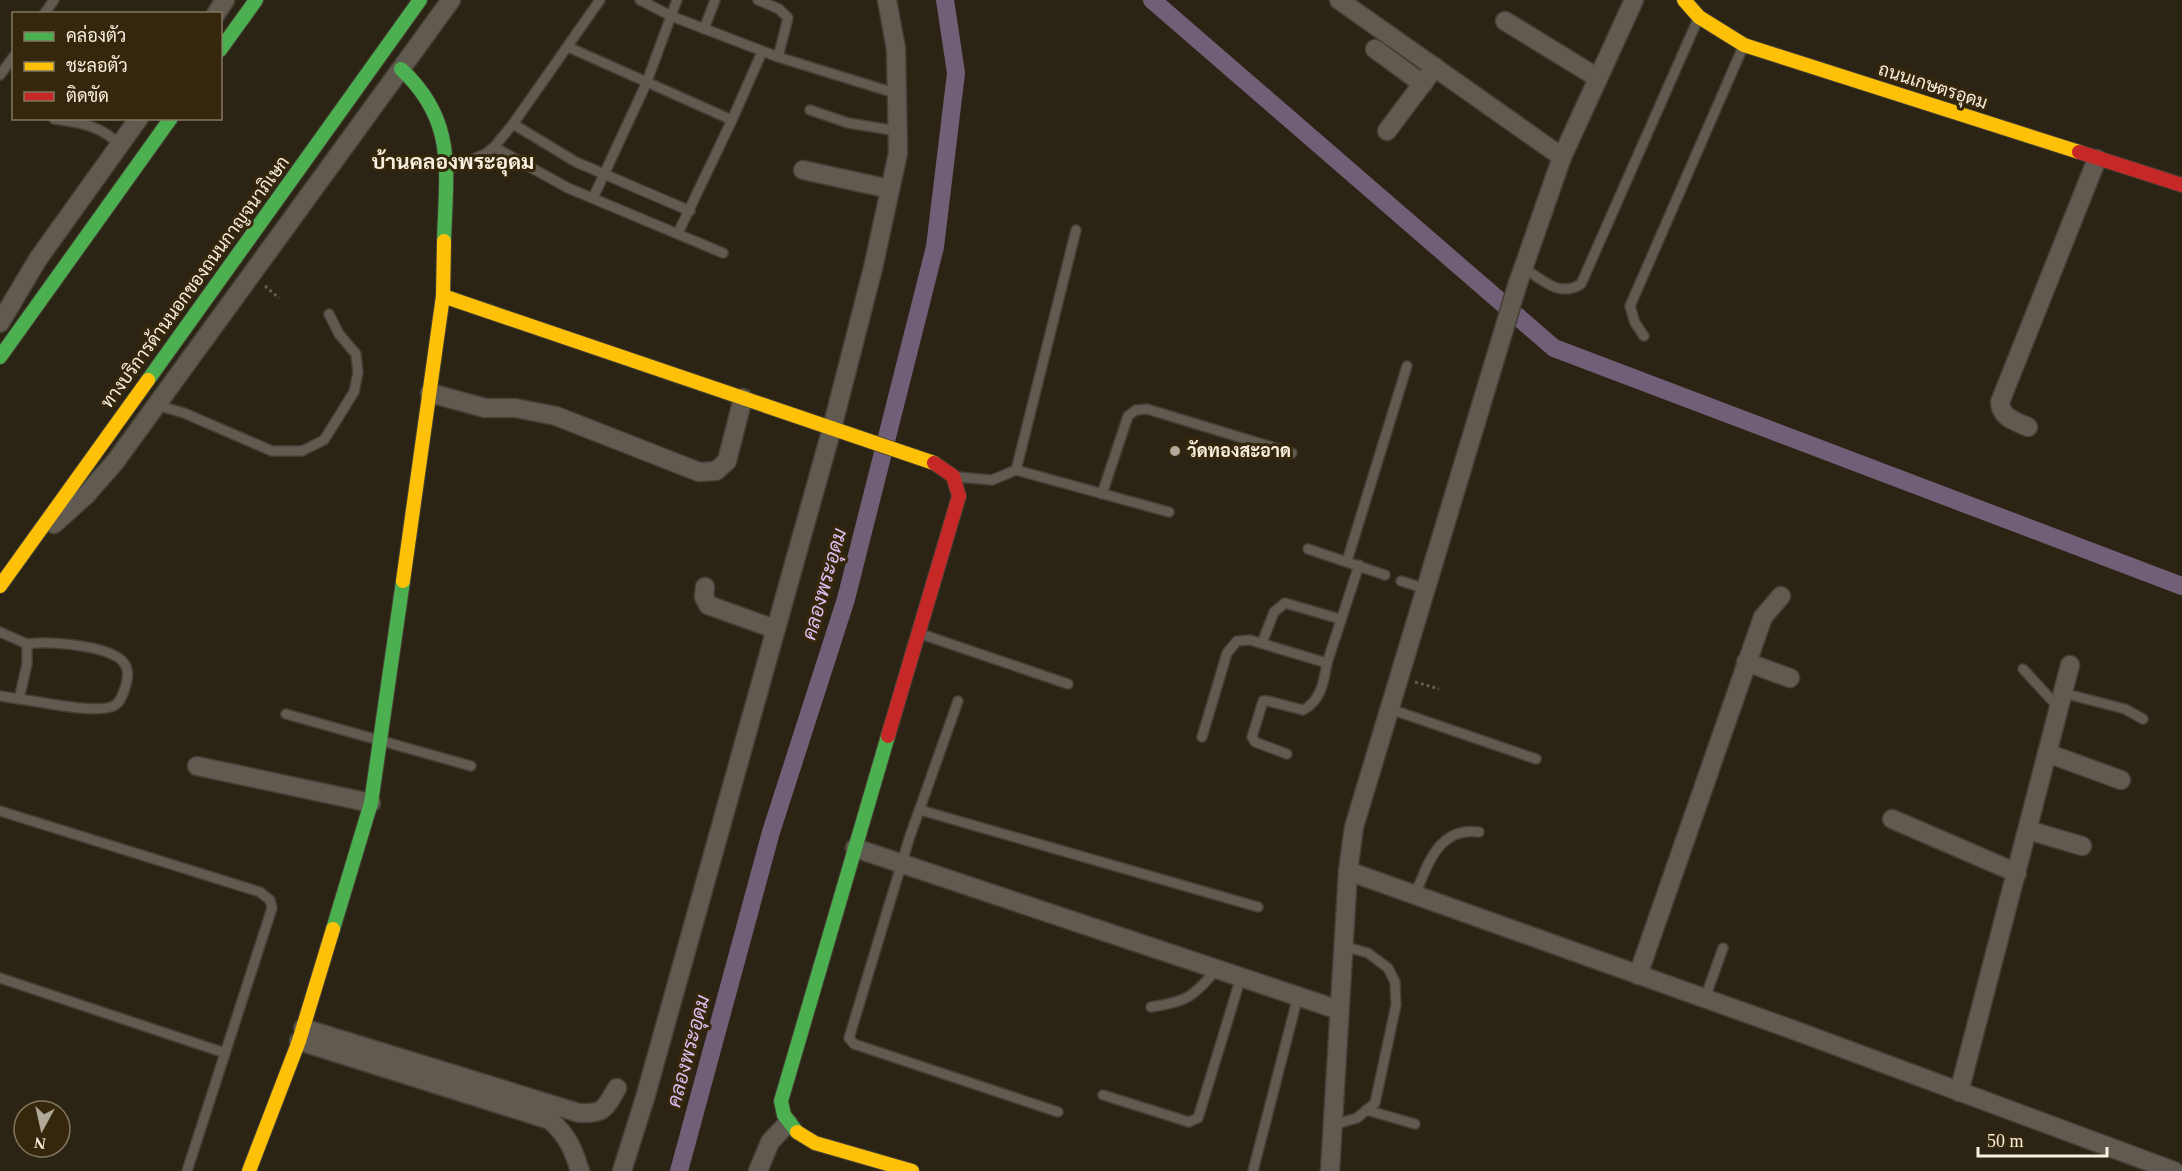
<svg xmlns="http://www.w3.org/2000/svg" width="2182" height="1171" font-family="'Times New Roman',Sarabun,serif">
	<rect width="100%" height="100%" fill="#2b2415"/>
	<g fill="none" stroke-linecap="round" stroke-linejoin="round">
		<!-- canal -->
		<g stroke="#715f78" stroke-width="18">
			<polyline points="1152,0 1554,348 2182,586"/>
			<polyline points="679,1171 771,832 846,599 935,247 956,73 945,0"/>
		</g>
		<!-- lane casing -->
		<g stroke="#443f34" stroke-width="12">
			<g id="lane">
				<polyline points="640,0 671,16 677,0"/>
				<polyline points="758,0 779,9 788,18 778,57"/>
				<polyline points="44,14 54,0"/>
				<polyline points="704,29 715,0"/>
				<polyline points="568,47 732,120 678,233"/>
				<polyline points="0,75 14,56"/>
				<polyline points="810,110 848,123 898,131"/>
				<path d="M54,119c27,4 46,6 66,26"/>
				<polyline points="732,120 762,52"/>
				<polyline points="513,124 576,162 690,211"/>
				<polyline points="494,147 568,188 723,253"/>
				<polyline points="449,169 485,154 494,147 513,124 600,0"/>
				<polyline points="593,198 646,84 671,16 778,57 898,94"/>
				<path d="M1524,268c18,12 36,30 57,16l117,-265"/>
				<polyline points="1644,336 1635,323 1630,306 1743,47"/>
				<polyline points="156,405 184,413 272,451 302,451 324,440 354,392 358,372 356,354 339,334 329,314"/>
				<polyline points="1016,470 1169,512"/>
				<polyline points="958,477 992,480 1016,470 1076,230"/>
				<polyline points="1102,494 1128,416 1136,410 1147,409 1292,453"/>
				<polyline points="1308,549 1385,575"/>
				<polyline points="1347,561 1407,366"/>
				<polyline points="1401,581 1426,589"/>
				<polyline points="0,632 27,644 27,664 19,699 0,696"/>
				<polyline points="921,634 1068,684"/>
				<polyline points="1262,643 1274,612 1285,603 1340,619"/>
				<polyline points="2023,669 2059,708"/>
				<polyline points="2063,693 2125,709 2143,719"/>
				<path d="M19,699c25,3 70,14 92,8 10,-3 12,-14 15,-22 2,-8 3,-15 -2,-22 -13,-18 -76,-22 -97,-19"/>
				<polyline points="958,701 909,839 849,1038 854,1044 1058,1112"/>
				<polyline points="1390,709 1536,759"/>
				<polyline points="286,714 471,766"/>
				<polyline points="1202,737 1227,653 1237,641 1250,640 1327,663 1359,565"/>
				<path d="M1287,754l-32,-12 -3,-5 11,-36h5l35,9c18,-9 21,-29 24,-47"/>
				<polyline points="920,810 1258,907"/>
				<polyline points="0,811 260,892 270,900 272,908 187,1171"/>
				<path d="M1415,895c13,-31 24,-69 64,-63"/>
				<polyline points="0,978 225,1053"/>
				<polyline points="1705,998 1723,948"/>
				<path d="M1151,1007c38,-6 41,-10 66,-38"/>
				<polyline points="1103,1095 1189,1122 1198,1118 1241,977"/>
				<polyline points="1366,1110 1415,1124"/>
				<polyline points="1333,1125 1357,1118 1375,1103 1396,1005 1395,982 1388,968 1368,953 1343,946"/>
				<polyline points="1253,1171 1298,996"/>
			</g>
		</g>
		<!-- street casing -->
		<g stroke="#443f34" stroke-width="21">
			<g id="street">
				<polyline points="1339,0 1562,157"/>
				<polyline points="216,14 225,0"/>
				<polyline points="1505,21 1598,78"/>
				<polyline points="1375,49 1423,84"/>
				<polyline points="1387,131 1435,67"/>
				<polyline points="803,170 890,189"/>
				<polyline points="0,323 38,259 139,118"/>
				<polyline points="430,393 485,408 515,408 556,416 699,472 716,471 727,461 743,398"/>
				<path d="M2028,427c-13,-6 -27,-9 -28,-25l97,-243"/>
				<polyline points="54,524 86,495 115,462 451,0"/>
				<polyline points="705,587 704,597 708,605 775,629"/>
				<polyline points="1746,662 1790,678"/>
				<polyline points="2047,753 2121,780"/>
				<polyline points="197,766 371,803"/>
				<polyline points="1892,819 2017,873"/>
				<polyline points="2028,830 2082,846"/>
				<polyline points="855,848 1339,1010"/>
				<polyline points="1348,871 1791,1029 2174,1171"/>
				<polyline points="1638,975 1763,617 1781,596"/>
				<path d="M303,1028l276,85c25,1 26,-4 38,-25"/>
				<path d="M299,1041l251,79c18,16 23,29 30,51"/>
				<polyline points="1959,1092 2070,665"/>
				<polyline points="622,1171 645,1098 832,428 873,268 898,153 896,49 887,0"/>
				<polyline points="758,1171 770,1142 788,1123"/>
				<polyline points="1330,1171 1348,871 1354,827 1517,286 1562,157 1634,0"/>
			</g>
		</g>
		<!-- fast casing -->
		<g stroke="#443f34" stroke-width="16">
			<g id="fast">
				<polyline points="220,50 256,0"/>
				<path d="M401,69c56,52 45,102 43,172"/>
				<polyline points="0,357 171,118"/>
				<polyline points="148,380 420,0"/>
				<polyline points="333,929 371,803 403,581"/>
				<polyline points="797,1132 784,1115 781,1101 888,736"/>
			</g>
		</g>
		<!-- slow casing -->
		<g stroke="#443f34" stroke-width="16">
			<g id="slow">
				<polyline points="1684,0 1699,17 1744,45 2079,152"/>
				<polyline points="443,296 934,463"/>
				<polyline points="403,581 443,296 444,241"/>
				<polyline points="0,586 148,380"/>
				<polyline points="797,1132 815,1143 912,1171"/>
				<polyline points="249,1171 299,1041 333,929"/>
			</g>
		</g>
		<!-- jam casing -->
		<g stroke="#443f34" stroke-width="16">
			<g id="jam">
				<polyline points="2079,152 2182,185"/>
				<polyline points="888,736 959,496 953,476 934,463"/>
			</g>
		</g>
		<!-- path -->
		<g stroke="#615c52" stroke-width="3" stroke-dasharray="3 3" stroke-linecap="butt">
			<polyline points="265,286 279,298"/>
			<polyline points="1415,682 1439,689"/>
		</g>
		<!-- lane -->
		<use href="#lane" stroke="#605a50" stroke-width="9"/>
		<!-- street -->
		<use href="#street" stroke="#605a50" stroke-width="18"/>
		<!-- fast -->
		<use href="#fast" stroke="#4caf50" stroke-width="14"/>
		<!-- slow -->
		<use href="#slow" stroke="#ffc107" stroke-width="14"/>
		<!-- jam -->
		<use href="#jam" stroke="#c62828" stroke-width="14"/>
	</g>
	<!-- markers -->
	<circle fill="#b0a898" stroke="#35270b" stroke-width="2" cx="1175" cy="451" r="6"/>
	<g text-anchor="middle" stroke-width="6" stroke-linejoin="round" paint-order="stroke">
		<!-- street labels -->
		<g font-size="18" fill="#f8efdf" stroke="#35270b">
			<text transform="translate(1933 86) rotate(18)" y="6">ถนนเกษตรอุดม</text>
			<text transform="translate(195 282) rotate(-54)" y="6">ทางบริการด้านนอกของถนนกาญจนาภิเษก</text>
		</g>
		<!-- poi labels -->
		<g font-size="18" font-weight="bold" fill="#f8efdf" stroke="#35270b" text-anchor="start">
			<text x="1187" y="457">วัดทองสะอาด</text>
		</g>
		<!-- water labels -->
		<g font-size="20" font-style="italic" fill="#debdf1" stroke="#35270b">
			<text transform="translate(824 584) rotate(-74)" y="7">คลองพระอุดม</text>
			<text transform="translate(688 1051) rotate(-75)" y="7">คลองพระอุดม</text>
		</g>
		<!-- quarter labels -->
		<g font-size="21" font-weight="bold" fill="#f8efdf" stroke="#35270b">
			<text x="453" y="169">บ้านคลองพระอุดม</text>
		</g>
	</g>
	<!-- legend -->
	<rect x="12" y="12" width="210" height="108" fill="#35270b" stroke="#837760" stroke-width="1.5"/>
	<rect x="24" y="32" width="30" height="9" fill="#4caf50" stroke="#837760" stroke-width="1.5"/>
	<text x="66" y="42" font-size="18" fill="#f8efdf">คล่องตัว</text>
	<rect x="24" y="62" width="30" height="9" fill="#ffc107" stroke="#837760" stroke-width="1.5"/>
	<text x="66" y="72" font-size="18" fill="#f8efdf">ชะลอตัว</text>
	<rect x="24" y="92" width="30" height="9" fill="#c62828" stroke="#837760" stroke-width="1.5"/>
	<text x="66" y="102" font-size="18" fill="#f8efdf">ติดขัด</text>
	<!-- north arrow -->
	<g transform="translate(42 1129) rotate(188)"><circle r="28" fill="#35270b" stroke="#837760" stroke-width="1.5"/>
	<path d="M0-4.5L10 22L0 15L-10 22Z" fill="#b0a898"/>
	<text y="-9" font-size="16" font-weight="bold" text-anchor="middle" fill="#f8efdf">N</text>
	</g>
	<!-- scale -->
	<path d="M1978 1147v9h129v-9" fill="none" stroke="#f8efdf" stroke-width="3"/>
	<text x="1987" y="1147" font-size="18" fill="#f8efdf" stroke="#35270b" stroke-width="4.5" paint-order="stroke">50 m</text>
</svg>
